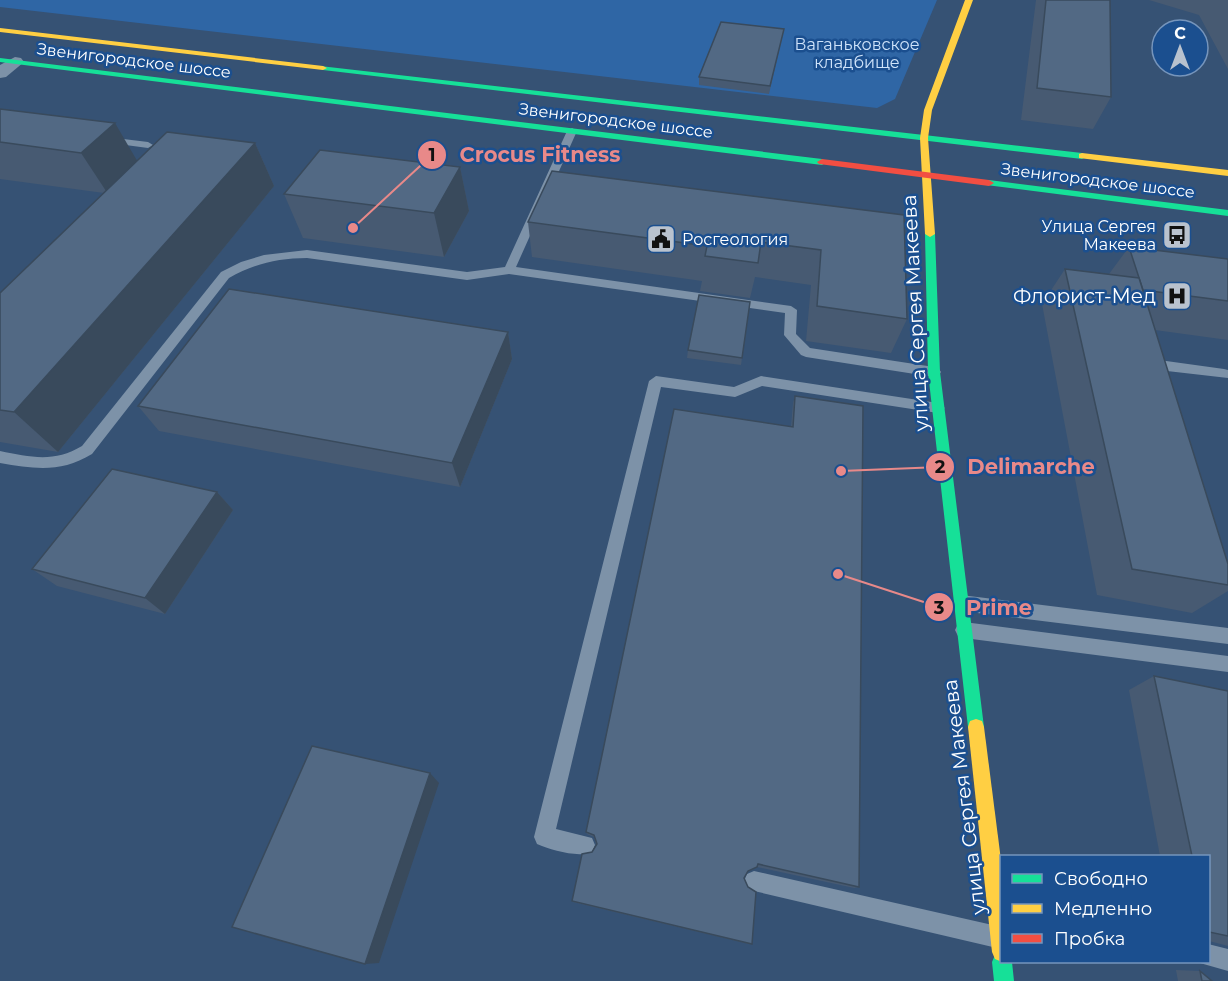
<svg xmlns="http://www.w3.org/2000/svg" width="1228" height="981" font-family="Montserrat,sans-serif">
	<rect width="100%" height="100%" fill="#365274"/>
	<!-- green -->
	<polygon fill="#2f66a5" points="0,0 937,0 895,99 877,108 0,7"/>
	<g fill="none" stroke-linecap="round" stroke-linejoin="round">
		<!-- lane -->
		<g fill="#7d92a8" fill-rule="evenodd">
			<path d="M572,128l5,3 -61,136 275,39 6,4 -1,24 14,14 124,19 5,2 2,3 -2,3 -5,2 -128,-20 -5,-2 -17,-20 1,-22 -276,-39 -42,6 -160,-22c-29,0 -53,6 -78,20l-137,176c-31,19 -57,15 -92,9v-12c30,6 54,12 82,-5l139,-174 20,-10 23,-7 43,-5 160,22 38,-5 62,-136z"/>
			<polygon points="107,137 148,142 153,145 148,148 103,142 102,140"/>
			<polygon points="1159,360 1224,369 1228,370 1228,378 1167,371 1170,378 1163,383 1158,381 1152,365"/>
			<path d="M656,376l78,11 27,-11 177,27 7,5 -7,5 -176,-27 -27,11 -74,-10 -105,442 36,9 3,7 -3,7c-14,6 -41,-2 -55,-8l-3,-7 115,-456z"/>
			<polygon points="961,595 1228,628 1228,644 961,611 955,608 953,603 955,598"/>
			<polygon points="964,622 1228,656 1228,672 964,638 958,636 955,630 958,624"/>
			<polygon points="754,871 997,926 1002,928 1002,946 997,948 754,891 747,888 744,881 747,874"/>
			<polygon points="1208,944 1228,949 1228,971 1200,963 1208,962"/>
		</g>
		<!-- street -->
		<polygon fill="#7d92a8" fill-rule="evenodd" points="15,57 21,58 24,62 6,77 0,78 0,65"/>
		<!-- fast -->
		<g fill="#16e098" fill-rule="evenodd">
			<polygon points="0,58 822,159 827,162 822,165 0,62"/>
			<polygon points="320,66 1082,153 1087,156 1082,159 323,70 319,68"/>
			<polygon points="989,180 1228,210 1228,216 986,185 984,183"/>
			<polygon points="930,231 935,234 940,372 984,727 982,733 976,735 970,733 968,727 928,372 925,234"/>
			<polygon points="1002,952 1002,962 1012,962 1014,981 994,981 992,962 995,955"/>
		</g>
		<!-- slow -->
		<g fill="#ffcf43" fill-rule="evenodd">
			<polygon points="965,0 973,0 932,110 928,138 935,234 930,237 925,234 920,138 924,110"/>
			<polygon points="0,28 323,66 327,68 323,70 0,32"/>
			<polygon points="1082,153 1228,170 1228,176 1079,158 1079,154"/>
			<polygon points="976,719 982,721 984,727 1002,868 1002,962 995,959 992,952 968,727 970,721"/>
		</g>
		<!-- jam -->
		<polygon fill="#f24e42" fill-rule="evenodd" points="822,159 989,180 994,183 989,186 819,164 817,162"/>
	</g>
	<!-- wall -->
	<g fill="#475a72">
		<polygon points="1036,0 1110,0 1111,97 1093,129 1021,120"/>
		<polygon points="1149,0 1228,0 1228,69 1199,15"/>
		<polygon points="784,29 769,94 699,85 699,77"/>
		<polygon points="0,109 137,161 255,143 274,186 58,452 0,442 0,293 104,193 0,179"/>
		<polygon points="460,167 469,211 444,257 303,238 284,194"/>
		<polygon points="904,215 907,319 891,353 806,341 811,285 755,277 750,298 700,291 702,281 532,257 528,222"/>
		<polygon points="1129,247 1228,259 1228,340 1155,330 1228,564 1228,591 1192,613 1097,595 1042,304 1065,269 1109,274"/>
		<polygon points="508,332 512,359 460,487 159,431 138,406"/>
		<polygon points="688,350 742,358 741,365 687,358"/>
		<polygon points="795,396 859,887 854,888 757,867 747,872 744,878 752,944 749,944 573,902 572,901 592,852 596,844 594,837 587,834 586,832 791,427 793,403"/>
		<polygon points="217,492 233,510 165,614 57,586 32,569"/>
		<polygon points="1154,676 1228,691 1228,946 1209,941 1209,856 1160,856 1129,690"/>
		<polygon points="1176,970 1200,971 1212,981 1178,981"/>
	</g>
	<!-- shaded-wall -->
	<g fill="#394a5c">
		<polygon points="115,123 139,164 108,194 81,153"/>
		<polygon points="255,143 274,186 58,452 14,412"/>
		<polygon points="460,167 469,211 444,257 434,213"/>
		<polygon points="508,332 512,359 460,487 452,463"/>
		<polygon points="217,492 233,510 165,614 145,598"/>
		<polygon points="430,773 439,783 379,963 365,964"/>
	</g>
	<!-- building -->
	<g fill="#526984" stroke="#394a5c" stroke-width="1.5">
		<polygon points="1046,0 1110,0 1111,97 1037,88"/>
		<polygon points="721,22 784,29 770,86 699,77"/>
		<polygon points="0,109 115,123 81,153 0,142"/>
		<polygon points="167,132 255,143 14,412 0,410 0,293"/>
		<polygon points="320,150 460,167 434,213 284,194"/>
		<polygon points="552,171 904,215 907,319 817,306 821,250 761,242 758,263 705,256 707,246 528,222"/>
		<polygon points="1129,247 1228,259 1228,301 1143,290"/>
		<polygon points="1065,269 1139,278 1228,564 1228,585 1132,569"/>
		<polygon points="229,289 508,332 452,463 138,406"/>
		<polygon points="699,295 750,302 742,358 688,350"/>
		<polygon points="795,396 863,406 859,887 758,864 757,867 748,871 744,878 748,887 756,892 752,944 572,901 582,854 592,852 597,844 594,835 586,832 674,409 793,427"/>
		<polygon points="112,469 217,492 145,598 32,569"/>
		<polygon points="1154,676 1228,691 1228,936 1209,932 1209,856 1192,856"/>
		<polygon points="312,746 430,773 365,964 232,927"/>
		<polygon points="1200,971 1212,981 1202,981"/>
	</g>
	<!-- icons -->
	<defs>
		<g id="bus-square" transform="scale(1.5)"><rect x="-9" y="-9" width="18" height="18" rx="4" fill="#b9c2ce" stroke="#1b4f8f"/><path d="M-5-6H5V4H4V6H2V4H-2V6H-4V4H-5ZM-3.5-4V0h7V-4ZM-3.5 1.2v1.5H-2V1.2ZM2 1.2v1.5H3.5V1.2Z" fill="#111"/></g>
		<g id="civic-square" transform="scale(1.5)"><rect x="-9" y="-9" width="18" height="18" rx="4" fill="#b9c2ce" stroke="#1b4f8f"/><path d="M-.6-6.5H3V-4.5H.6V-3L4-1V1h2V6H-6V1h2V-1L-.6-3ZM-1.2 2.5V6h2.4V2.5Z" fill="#111"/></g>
		<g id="hospital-square" transform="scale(1.5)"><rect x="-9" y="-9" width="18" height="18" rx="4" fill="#b9c2ce" stroke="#1b4f8f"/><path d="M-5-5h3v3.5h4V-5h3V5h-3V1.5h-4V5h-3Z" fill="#111"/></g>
	</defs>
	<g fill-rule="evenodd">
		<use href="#bus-square" x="1177" y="235"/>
		<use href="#civic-square" x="661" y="239"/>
		<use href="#hospital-square" x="1177" y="296"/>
	</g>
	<g text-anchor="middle" stroke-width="5" stroke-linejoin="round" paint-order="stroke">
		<!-- far-park labels -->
		<g font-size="16" fill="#cfe3fa" stroke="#1b4f8f">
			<text x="857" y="50">Ваганьковское<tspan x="857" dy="18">кладбище</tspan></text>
		</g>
		<!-- far-street labels -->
		<g font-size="16" fill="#fff" stroke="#1b4f8f">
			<text transform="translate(134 60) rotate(7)" y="6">Звенигородское шоссе</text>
			<text transform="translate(616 120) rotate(7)" y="6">Звенигородское шоссе</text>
			<text transform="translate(1098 180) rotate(7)" y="6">Звенигородское шоссе</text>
		</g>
		<!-- far-poi labels -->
		<g font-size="16" fill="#fff" stroke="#1b4f8f" text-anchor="end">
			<text x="1156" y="232">Улица Сергея<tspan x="1156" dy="18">Макеева</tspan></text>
			<text x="682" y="245" text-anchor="start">Росгеология</text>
		</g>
		<!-- poi labels -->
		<g font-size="20" fill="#fff" stroke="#1b4f8f" text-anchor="end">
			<text x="1156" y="303">Флорист-Мед</text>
		</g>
		<!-- street labels -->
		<g font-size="20" fill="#fff" stroke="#1b4f8f">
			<text transform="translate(915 313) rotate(-93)" y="7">улица Сергея Макеева</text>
			<text transform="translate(964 797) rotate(-97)" y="7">улица Сергея Макеева</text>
		</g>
	</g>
	<!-- callouts -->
	<path fill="none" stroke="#e88989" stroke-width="2" d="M353 228L432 155M841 471L940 467M838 574L939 607"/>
	<g fill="#e88989" stroke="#1b4f8f" stroke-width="2">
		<circle cx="353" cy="228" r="6"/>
		<circle cx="841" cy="471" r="6"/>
		<circle cx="838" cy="574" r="6"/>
		<circle cx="432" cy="155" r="15"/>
		<circle cx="940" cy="467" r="15"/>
		<circle cx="939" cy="607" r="15"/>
	</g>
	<g font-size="18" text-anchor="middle" font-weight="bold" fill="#111">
		<text x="432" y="161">1</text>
		<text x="940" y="473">2</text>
		<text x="939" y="614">3</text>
	</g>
	<g font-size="21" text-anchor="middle" font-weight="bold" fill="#e88989" stroke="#1b4f8f" stroke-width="5" stroke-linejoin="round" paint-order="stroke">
		<text x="540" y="162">Crocus Fitness</text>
		<text x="1031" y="474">Delimarche</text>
		<text x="999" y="615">Prime</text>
	</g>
	<!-- legend -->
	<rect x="1000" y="855" width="210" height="108" fill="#1b4f8f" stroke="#7695bc" stroke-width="1.5"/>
	<rect x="1012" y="874" width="30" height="9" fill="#16e098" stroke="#7695bc" stroke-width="1.5"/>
	<text x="1054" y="885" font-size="18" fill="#ffffff">Свободно</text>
	<rect x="1012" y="904" width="30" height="9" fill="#ffcf43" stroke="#7695bc" stroke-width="1.5"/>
	<text x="1054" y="915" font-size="18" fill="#ffffff">Медленно</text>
	<rect x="1012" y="934" width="30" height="9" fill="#f24e42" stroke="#7695bc" stroke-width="1.5"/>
	<text x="1054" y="945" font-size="18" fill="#ffffff">Пробка</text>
	<!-- north arrow -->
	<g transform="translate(1180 48)"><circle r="28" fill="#1b4f8f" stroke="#7695bc" stroke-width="1.5"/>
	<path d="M0-4.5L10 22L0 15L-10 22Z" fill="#b9c2ce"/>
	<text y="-9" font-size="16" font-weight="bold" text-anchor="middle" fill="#ffffff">С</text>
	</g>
</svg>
